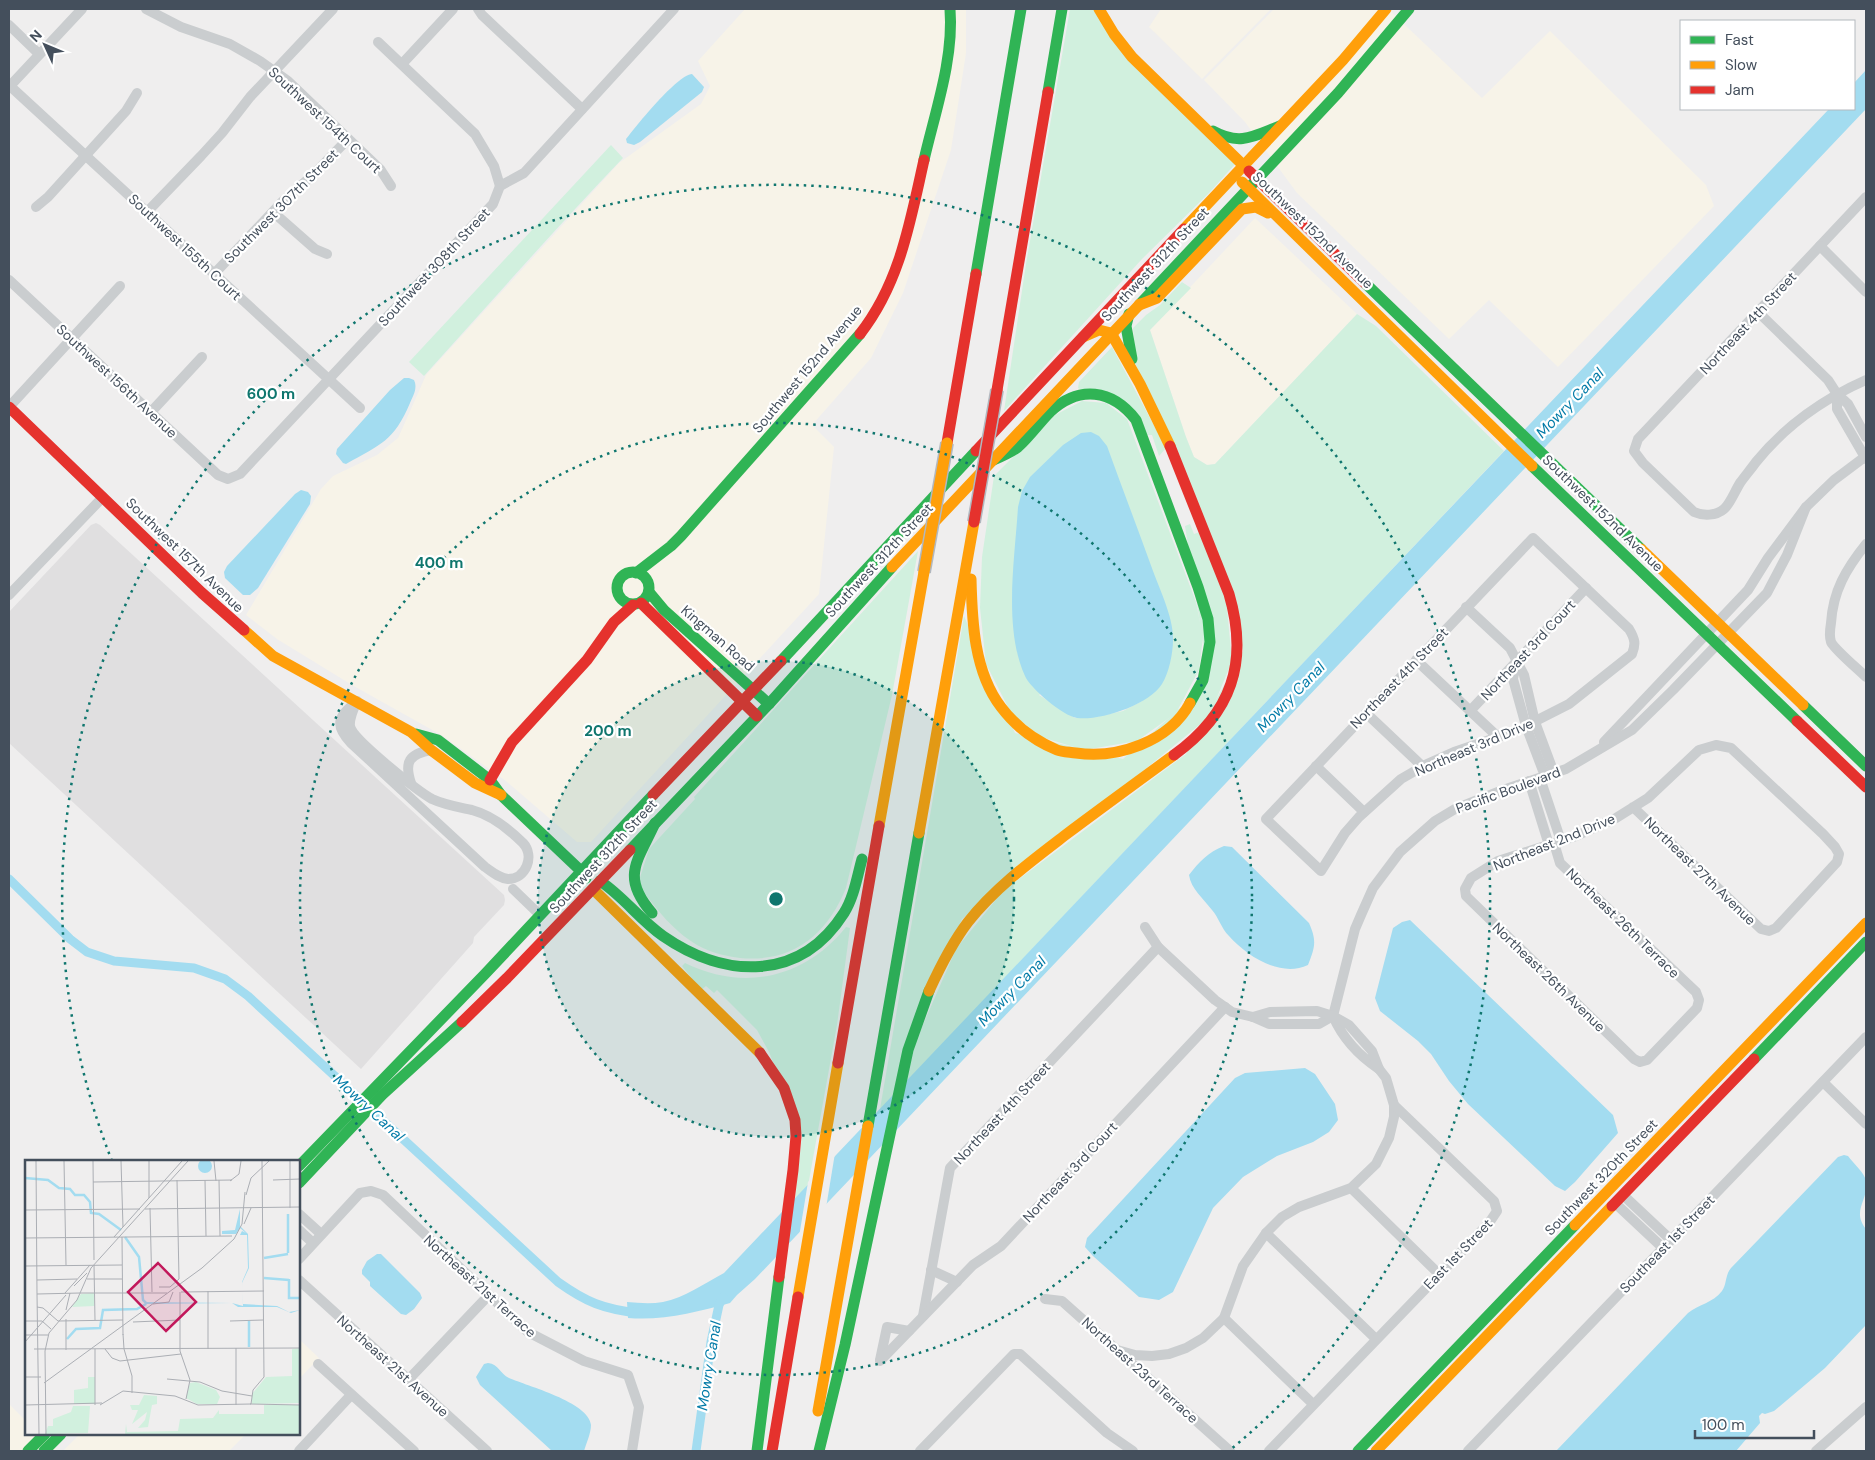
<svg xmlns="http://www.w3.org/2000/svg" width="1875" height="1460" font-family="'DM Sans',sans-serif">
	<rect width="100%" height="100%" fill="#efeeee"/>
	<!-- commercial -->
	<g fill="#f7f3e8">
		<polygon points="745,9 966,9 966,53 951,150 903,293 871,358 812,425 834,447 819,594 591,842 577,842 506,781 443,736 352,685 277,639 246,615 321,489 333,476 377,455 398,438 426,375 619,163 701,104 710,86 698,61"/>
		<polygon points="1161,9 1271,9 1202,79 1149,27"/>
		<polygon points="1274,9 1388,9 1482,98 1550,31 1706,185 1714,206 1558,367 1489,300 1449,339 1297,193 1245,122 1204,80"/>
		<polygon points="1255,218 1357,314 1215,464 1207,465 1194,457 1186,437 1150,330"/>
		<polygon points="299,1339 319,1358 299,1379"/>
		<polygon points="9,1404 26,1421 26,1434 40,1434 58,1451 9,1451"/>
		<polygon points="80,1434 246,1434 229,1451 63,1451"/>
	</g>
	<!-- education -->
	<polygon fill="#e0dfe0" points="96,523 100,525 504,895 505,900 504,905 474,937 473,943 361,1069 9,743 9,612 91,525"/>
	<!-- green -->
	<g fill="#d1f0de" fill-rule="evenodd">
		<polygon points="1070,9 1095,9 1236,163 1209,193 1142,259 1004,411 1026,264"/>
		<path d="M611,145l12,13c-68,71 -133,145 -199,218l-15,-14z"/>
		<polygon points="1182,282 1191,288 1150,330 1186,437 1194,457 1207,465 1215,464 1357,314 1376,326 1504,451 906,1082 915,1043 956,949 1003,891 1186,754 1243,651 1136,365 1133,328 1146,315 1160,305"/>
		<polygon points="1112,347 1166,448 1159,456 1152,435 1147,435 1140,421 1078,388 1079,382"/>
		<path d="M1082,401l24,2 21,16 69,183 7,35 -4,33 -23,43 -39,28 -53,9 -43,-13 -30,-24 -25,-49 -6,-56 2,-51 12,-81 61,-61zM1163,597l10,42 -31,62 -19,10 -28,6 -20,1 -36,-23z"/>
		<polygon points="1190,524 1194,534 1200,532 1226,598 1232,661 1209,717 962,919 894,1096 880,1109 964,616 1015,733 1123,759 1209,682 1185,526"/>
		<path d="M918,551l-26,144 -46,193c-19,47 -54,75 -106,70 -13,-2 -25,-4 -37,-10 -27,-13 -48,-40 -65,-64l11,-35 46,-50 -1,-2z"/>
		<path d="M846,927l4,1 -13,97 -29,161 -13,14 7,-65 -33,-83 -12,-22 -40,-40 -3,3 -8,-7 -5,4 -19,-24 3,-3c59,29 120,15 161,-36z"/>
	</g>
	<!-- water -->
	<g fill="#a3dcf0">
		<path d="M1866,70v39l-1111,1170 -18,16 -7,8c-33,9 -67,18 -102,15l-1,-16c12,1 24,2 36,0 21,-4 42,-19 61,-29l1105,-1164h25v-26z"/>
		<path d="M692,74l12,13 -2,5 -62,50 -6,3 -7,-2 -1,-4c10,-13 51,-64 66,-65z"/>
		<path d="M404,378h5l5,2c4,8 -1,16 -4,23 -16,38 -30,42 -64,61l-3,-1 -7,-9 1,-5 53,-59z"/>
		<path d="M1091,432l8,4 8,10c15,42 31,83 46,125 7,19 21,48 20,69 0,13 -4,33 -11,44 -13,21 -62,37 -85,34 -14,-2 -47,-30 -52,-42 -22,-48 -10,-118 -7,-169l4,-16 8,-14 33,-32 18,-12z"/>
		<polygon points="301,490 308,492 311,496 310,504 258,588 250,595 243,595 225,578 224,572 227,566 295,494"/>
		<path d="M1224,846l8,1 77,76c8,18 6,24 -1,42 -28,13 -61,-9 -79,-29 -8,-8 -10,-18 -17,-26 -9,-12 -21,-21 -23,-35 10,-13 19,-23 35,-29z"/>
		<polygon points="1410,920 1613,1115 1618,1133 1575,1182 1565,1191 1555,1186 1468,1104 1449,1081 1431,1054 1418,1041 1380,1011 1375,998 1393,928 1402,922"/>
		<polygon points="1305,1068 1315,1074 1335,1104 1338,1120 1329,1132 1313,1142 1277,1156 1243,1177 1213,1208 1173,1292 1159,1300 1139,1297 1093,1256 1085,1247 1087,1238 1235,1078 1245,1073"/>
		<path d="M1844,1155l4,1c5,7 17,17 18,25 3,20 -15,29 0,48v96l-41,43 -51,43 -9,3 -3,-1 -3,3 1,7 -24,28h-180l132,-138c11,-9 25,-10 34,-22 5,-7 3,-16 9,-23l107,-111z"/>
		<polygon points="377,1254 381,1254 420,1293 422,1298 414,1309 406,1315 401,1314 370,1286 370,1282 362,1274 362,1270 367,1261"/>
		<path d="M488,1363c11,1 12,11 21,15 18,8 80,24 82,47 0,8 -5,19 -7,26h-32l-72,-66 -4,-8 8,-13z"/>
	</g>
	<!-- pier -->
	<polygon fill="#efeeee" points="835,1153 826,1208 799,1237 808,1182"/>
	<g fill="none" stroke-linecap="round" stroke-linejoin="round">
		<!-- canal -->
		<g stroke="#a3dcf0" stroke-width="9">
			<path d="M9,879l61,60 17,13 27,9 80,7 31,11 23,17 310,286c28,20 45,27 80,31"/>
			<polyline points="696,1451 711,1342 719,1305 723,1297"/>
		</g>
		<!-- street -->
		<g stroke="#cacdcf" stroke-width="10">
			<polyline points="146,9 181,27 230,44 260,61 288,81 380,169 391,186"/>
			<polyline points="478,9 482,15 582,109"/>
			<polyline points="9,25 39,54"/>
			<polyline points="378,42 475,134 494,166 500,186"/>
			<polyline points="402,64 453,9"/>
			<polyline points="10,86 360,408"/>
			<polyline points="9,87 82,9"/>
			<path d="M1866,197l-228,242 -4,12 9,12 51,49c9,4 22,4 30,-3 6,-5 11,-18 16,-26 5,-7 11,-14 16,-21 29,-36 69,-64 110,-82"/>
			<polyline points="36,207 48,197 126,111 137,93"/>
			<polyline points="147,212 201,156 222,133 250,97 333,9"/>
			<polyline points="273,212 315,249 327,254"/>
			<polyline points="1820,246 1866,292"/>
			<polyline points="214,274 283,201 313,175 348,139"/>
			<polyline points="9,280 218,475 228,479 240,474 493,204 500,186 524,173 674,9"/>
			<polyline points="1758,312 1828,380 1837,394 1848,404 1866,437"/>
			<polyline points="1837,394 1837,409 1866,459"/>
			<polyline points="9,407 120,286"/>
			<polyline points="151,412 202,357"/>
			<path d="M1533,538l96,91c6,10 7,15 3,25l-63,50 -53,27 -62,21 -27,12 -26,15 -42,38 -14,16 -24,38 -55,-52z"/>
			<path d="M1866,544c-20,25 -33,47 -35,79 -1,6 -2,13 0,19 4,8 28,28 35,35"/>
			<polyline points="9,595 103,497"/>
			<polyline points="1466,607 1510,648 1524,675 1535,722 1554,773"/>
			<polyline points="1416,660 1498,737"/>
			<polyline points="1516,662 1513,679 1526,726 1545,776"/>
			<path d="M357,701c-3,7 -8,17 -7,25 2,13 69,66 82,73 13,6 26,8 40,11 19,5 37,19 51,33 12,13 3,36 -15,36 -9,-1 -16,-7 -23,-12l-134,-124c-18,-19 -12,-27 6,-42z"/>
			<polyline points="1470,711 1586,588"/>
			<polyline points="1366,713 1422,766"/>
			<polyline points="1604,742 1748,590 1768,558 1806,507 1834,480 1866,456"/>
			<polyline points="1316,766 1364,812"/>
			<polyline points="1540,778 1561,841"/>
			<polyline points="1529,781 1549,845"/>
			<path d="M411,783c-7,-21 -2,-29 20,-33"/>
			<polyline points="1554,843 1560,863 1696,992 1699,1000 1697,1008 1647,1060 1640,1062 1634,1059 1466,896 1465,889 1471,878 1498,861 1576,836 1616,818 1648,798 1699,750 1716,745 1731,748 1823,834 1835,847 1839,854 1837,862 1776,928 1769,931 1761,929 1633,807"/>
			<polyline points="513,889 540,915"/>
			<polyline points="1145,927 1158,947 1215,1000 1232,1012 1253,1017 1269,1024 1319,1024 1333,1016"/>
			<polyline points="1333,1016 1355,929 1361,915 1373,888 1400,852 1435,821 1455,809 1503,790 1566,769 1632,730 1673,690 1767,593 1787,555 1806,507"/>
			<path d="M1333,1016c10,23 25,39 46,53"/>
			<polyline points="1823,1082 1866,1124"/>
			<polyline points="1351,1188 1439,1274"/>
			<polyline points="1623,1195 1671,1240"/>
			<polyline points="1615,1203 1663,1248"/>
			<polyline points="299,1214 321,1234"/>
			<polyline points="299,1230 313,1243"/>
			<polyline points="1266,1233 1376,1339"/>
			<polyline points="299,1259 360,1193 371,1191 383,1195 528,1332 584,1361 628,1375 639,1407 632,1451"/>
			<polyline points="931,1270 957,1282"/>
			<polyline points="299,1280 487,1451"/>
			<polyline points="1045,1299 1062,1301 1230,1451"/>
			<polyline points="923,1316 950,1168 1158,947"/>
			<polyline points="1224,1318 1313,1404"/>
			<polyline points="1117,1350 1135,1355 1152,1356 1169,1354 1186,1348 1203,1338 1224,1318 1243,1266 1266,1233 1282,1217 1299,1207 1351,1188 1376,1164 1389,1138 1394,1117 1394,1105 1386,1078 1379,1069 1372,1051 1349,1025 1333,1016 1317,1011 1270,1012 1253,1017"/>
			<polyline points="880,1360 887,1327 909,1331"/>
			<polyline points="880,1361 973,1265 1001,1246 1225,1007"/>
			<polyline points="318,1364 414,1451"/>
			<polyline points="409,1379 488,1296"/>
			<polyline points="299,1451 351,1395"/>
			<polyline points="920,1451 1014,1354 1020,1354 1107,1433 1133,1451"/>
			<polyline points="1269,1451 1489,1223 1497,1211 1494,1201 1394,1105"/>
			<polyline points="1468,1451 1866,1037"/>
			<polyline points="1816,1451 1866,1407"/>
		</g>
		<!-- fast -->
		<g stroke="#30b455" stroke-width="11">
			<polyline points="1048,92 1062,9"/>
			<path d="M1213,131c27,15 41,5 67,-5"/>
			<path d="M924,160c11,-48 30,-101 26,-151"/>
			<polyline points="976,274 1021,9"/>
			<polyline points="1365,283 1641,549"/>
			<polyline points="1140,304 1338,93 1409,9"/>
			<polyline points="1129,314 1126,326 1132,359"/>
			<path d="M991,461c9,-4 19,-8 27,-14 12,-11 21,-24 32,-35 29,-27 62,-23 86,8l62,167 10,32 2,23 -7,38 -13,23"/>
			<polyline points="1532,466 1797,721"/>
			<circle cx="633" cy="588" r="16"/>
			<polyline points="636,573 671,546 681,536 860,334"/>
			<polyline points="649,592 664,610 769,704"/>
			<polyline points="781,661 976,451"/>
			<polyline points="1803,705 1866,766"/>
			<polyline points="416,734 438,740 490,780 501,795 581,871 586,878"/>
			<polyline points="630,850 769,704 892,567"/>
			<path d="M600,881c24,16 40,39 63,55 62,43 137,46 181,-23 10,-16 13,-36 18,-54"/>
			<path d="M652,913c-32,-37 -14,-52 3,-90"/>
			<polyline points="1754,1059 1866,942"/>
			<polyline points="868,1126 919,833"/>
			<polyline points="299,1166 485,974 653,795"/>
			<polyline points="299,1183 382,1095 462,1022"/>
			<polyline points="28,1451 45,1434"/>
			<polyline points="44,1451 61,1434"/>
			<polyline points="757,1451 779,1277"/>
			<polyline points="819,1451 845,1345 908,1050 929,991"/>
			<polyline points="1358,1451 1575,1225"/>
		</g>
		<!-- slow -->
		<g stroke="#ff9f0a" stroke-width="11">
			<polyline points="1099,9 1114,34 1132,57 1243,165"/>
			<polyline points="1242,182 1532,466"/>
			<polyline points="1184,229 1343,60 1386,9"/>
			<polyline points="1139,305 1157,298 1242,209 1256,207 1268,213"/>
			<polyline points="1083,337 1099,330 1111,333 1140,384 1170,446"/>
			<polyline points="1641,549 1803,705"/>
			<polyline points="892,567 1140,304"/>
			<path d="M971,579c1,42 3,93 30,128 15,20 32,33 56,43 5,2 12,2 19,3 41,6 93,-11 114,-50"/>
			<polyline points="244,630 273,656 411,732 431,750 475,783 501,795"/>
			<polyline points="879,826 924,572"/>
			<polyline points="919,833 974,522"/>
			<polyline points="593,889 760,1053"/>
			<path d="M929,991c11,-24 23,-48 39,-69 27,-34 62,-60 96,-86 36,-27 73,-54 110,-81"/>
			<polyline points="1575,1225 1866,923"/>
			<polyline points="798,1297 838,1063"/>
			<polyline points="818,1411 868,1126"/>
			<polyline points="1376,1451 1612,1206"/>
		</g>
		<!-- jam -->
		<g stroke="#e5322d" stroke-width="11">
			<polyline points="1249,171 1365,283"/>
			<path d="M860,334c40,-51 50,-112 64,-174"/>
			<polyline points="997,390 1048,92"/>
			<polyline points="9,407 202,593 244,630"/>
			<polyline points="947,443 976,274"/>
			<path d="M1170,446l59,148c20,68 3,119 -55,161"/>
			<polyline points="976,451 1184,229"/>
			<polyline points="641,603 757,716"/>
			<polyline points="1797,721 1866,787"/>
			<polyline points="490,780 512,742 587,660 614,622 633,605"/>
			<polyline points="653,795 781,661"/>
			<polyline points="462,1022 507,978 630,850"/>
			<polyline points="760,1053 784,1088 795,1120 796,1136 793,1170 779,1277"/>
			<polyline points="838,1063 879,826"/>
			<polyline points="1612,1206 1754,1059"/>
			<polyline points="772,1451 798,1297"/>
		</g>
		<!-- slow-bridge casing -->
		<g stroke="#b2b8bf" stroke-width="14" stroke-linecap="butt">
			<polyline id="slow-bridge" points="924,572 947,443"/>
		</g>
		<!-- jam-bridge casing -->
		<g stroke="#b2b8bf" stroke-width="14" stroke-linecap="butt">
			<polyline id="jam-bridge" points="974,522 997,390"/>
		</g>
		<!-- slow-bridge -->
		<use href="#slow-bridge" stroke="#ff9f0a" stroke-width="11"/>
		<!-- jam-bridge -->
		<use href="#jam-bridge" stroke="#e5322d" stroke-width="11"/>
	</g>
	<!-- distance rings -->
	<circle cx="776" cy="899" r="238" fill="#0f766e" fill-opacity=".12"/>
	<g fill="none" stroke="#0f766e" stroke-width="2.5" stroke-dasharray="2.5 5">
		<circle cx="776" cy="899" r="238"/>
		<circle cx="776" cy="899" r="476"/>
		<path d="M112 1161A714 714 0 1 1 1230 1450"/>
	</g>
	<g text-anchor="middle" stroke-width="4.5" stroke-linejoin="round" paint-order="stroke">
		<!-- street labels -->
		<g font-size="14" fill="#444f5c" stroke="#fff">
			<text transform="translate(325 120) rotate(43)" y="5">Southwest 154th Court</text>
			<text transform="translate(281 206) rotate(-45)" y="5">Southwest 307th Street</text>
			<text transform="translate(1313 230) rotate(44)" y="5">Southwest 152nd Avenue</text>
			<text transform="translate(185 247) rotate(43)" y="5">Southwest 155th Court</text>
			<text transform="translate(1155 264) rotate(-47)" y="5">Southwest 312th Street</text>
			<text transform="translate(434 267) rotate(-47)" y="5">Southwest 308th Street</text>
			<text transform="translate(1748 323) rotate(-47)" y="5">Northeast 4th Street</text>
			<text transform="translate(807 369) rotate(-50)" y="5">Southwest 152nd Avenue</text>
			<text transform="translate(117 381) rotate(43)" y="5">Southwest 156th Avenue</text>
			<text transform="translate(1603 513) rotate(44)" y="5">Southwest 152nd Avenue</text>
			<text transform="translate(185 555) rotate(44)" y="5">Southwest 157th Avenue</text>
			<text transform="translate(879 560) rotate(-47)" y="5">Southwest 312th Street</text>
			<text transform="translate(718 638) rotate(41)" y="5">Kingman Road</text>
			<text transform="translate(1528 650) rotate(-47)" y="5">Northeast 3rd Court</text>
			<text transform="translate(1399 678) rotate(-46)" y="5">Northeast 4th Street</text>
			<text transform="translate(1474 747) rotate(-23)" y="5">Northeast 3rd Drive</text>
			<text transform="translate(1508 790) rotate(-20)" y="5">Pacific Boulevard</text>
			<text transform="translate(1554 842) rotate(-22)" y="5">Northeast 2nd Drive</text>
			<text transform="translate(603 856) rotate(-47)" y="5">Southwest 312th Street</text>
			<text transform="translate(1700 871) rotate(44)" y="5">Northeast 27th Avenue</text>
			<text transform="translate(1623 923) rotate(44)" y="5">Northeast 26th Terrace</text>
			<text transform="translate(1549 977) rotate(44)" y="5">Northeast 26th Avenue</text>
			<text transform="translate(1002 1113) rotate(-47)" y="5">Northeast 4th Street</text>
			<text transform="translate(1070 1172) rotate(-47)" y="5">Northeast 3rd Court</text>
			<text transform="translate(1601 1177) rotate(-46)" y="5">Southwest 320th Street</text>
			<text transform="translate(1667 1244) rotate(-46)" y="5">Southeast 1st Street</text>
			<text transform="translate(1458 1254) rotate(-46)" y="5">East 1st Street</text>
			<text transform="translate(480 1286) rotate(42)" y="5">Northeast 21st Terrace</text>
			<text transform="translate(393 1366) rotate(42)" y="5">Northeast 21st Avenue</text>
			<text transform="translate(1140 1370) rotate(42)" y="5">Northeast 23rd Terrace</text>
		</g>
		<!-- water labels -->
		<g font-size="15" font-style="italic" fill="#047ca8" stroke="#fff">
			<text transform="translate(1570 403) rotate(-46)" y="5">Mowry Canal</text>
			<text transform="translate(1291 697) rotate(-46)" y="5">Mowry Canal</text>
			<text transform="translate(1012 991) rotate(-46)" y="5">Mowry Canal</text>
			<text transform="translate(369 1108) rotate(43)" y="5">Mowry Canal</text>
			<text transform="translate(709 1366) rotate(-81)" y="5">Mowry Canal</text>
		</g>
	</g>
	<!-- overview -->
	<g transform="translate(25 1160)">
		<rect width="275" height="275" fill="#efeeee"/>
		<path d="M69,133v13l-22,1 9,-13zM275,188v55l-48,1v-10l14,-17 26,-1v-27zM63,217h7v27h-21v-14l14,-2zM171,222l20,8 4,7 -3,7h-20l-11,-6 4,-15zM119,235l13,1v8l-5,1 -4,22 -10,1 7,-8 2,-8 -15,12 6,-14h-6l-2,-5h9zM239,245h36v29h-175l1,-10 1,8 51,-1 2,-12 33,-1 6,-8v4h45zM48,246h17l-2,27 -43,1 3,-8h5v-7l18,-7z" fill="#d1f0de"/>
		<path d="M173 6a7 7 0 1 1 14 0a7 7 0 1 1-14 0ZM215,49v17l8,8 1,34 -7,15 1,21 34,2 12,6 11,-2 -9,3 -14,-6h-39l-6,-4 -85,1 -3,-2 88,1 11,3 -1,-24 6,-14 -1,-33h-7l2,-4 4,2 -6,-5 -4,6h-14v-3l13,-1z" fill="#a3dcf0"/>
		<path fill="none" stroke="#a3dcf0" stroke-width="2.5" d="M0,18l23,2 11,8 11,1 5,6h9l6,7 1,11 8,1 22,16M263,54v39M100,77l14,20 4,43 4,4M239,98l24,-4M239,118l25,2M264,119v19h11M224,161v26M42,179l9,-10 24,-1 3,-18 34,-1 9,-5"/>
		<path fill="none" stroke="#abaeb4" stroke-width="1" d="M11,1l1,133M39,1l2,104M68,1l1,99M96,1l2,66M124,1v37M189,1l2,20M265,1v47M180,20l1,56M194,20l1,56M248,20l27,-1M205,21l9,-7 2,-13M68,22l139,-2M221,35l5,-17 18,-17M125,48l2,84M120,49l155,-2M0,50l115,-1M219,64l7,-16M89,77l68,-76M97,77l1,98M0,78l207,-2M69,105l1,55M0,106l97,-1M62,119h35M12,120l40,-1M49,126l13,-13M134,127h11l9,-8 -2,-99M183,131v58M155,132v59l10,29 -4,19M156,132l83,-1M40,133l25,-28M55,133h87M12,134l2,140M12,134l43,-1M128,144l16,-2 4,-10M12,147l6,1 15,13 65,-1M41,150l4,-17M0,161h17l9,8M205,161l33,-1M108,162l47,-2M98,174l1,15 8,27v17M0,175h23M0,182l41,-47M211,188v57M9,189l266,-1M70,189v56M80,189l7,9 8,3 61,-7M41,190v-31M0,217h16M142,219l33,3 22,9 30,5M19,223l158,-115 32,-29 8,-15 3,-32M225,244l50,1M0,245l77,-2M75,245l23,-14 52,5 23,9 53,-1 2,-14 11,-13 -2,-216M21,274l-1,-83 4,-18 28,-33 14,-32 97,-107"/>
		<path fill="#c2185b" fill-opacity="0.15" stroke="#c2185b" stroke-width="2.5" d="M133,103l38,39 -30,29 -38,-39z"/>
		<rect width="275" height="275" fill="none" stroke="#444f5c" stroke-width="2.5"/>
	</g>
	<circle cx="776" cy="899" r="8" fill="#0f766e" stroke="#fff" stroke-width="2.5"/>
	<g font-size="15" text-anchor="middle" font-weight="bold" fill="#0f766e" stroke="#fff" stroke-width="4.5" stroke-linejoin="round" paint-order="stroke">
		<text x="271" y="399">600 m</text>
		<text x="439" y="568">400 m</text>
		<text x="608" y="736">200 m</text>
	</g>
	<!-- border -->
	<rect width="1875" height="1460" fill="none" stroke="#444f5c" stroke-width="20"/>
	<!-- legend -->
	<rect x="1680" y="20" width="175" height="90" fill="#ffffff" stroke="#b4b9be"/>
	<rect x="1690" y="36" width="25" height="8" fill="#30b455" stroke="#b4b9be"/>
	<text x="1725" y="45" font-size="15" fill="#444f5c">Fast</text>
	<rect x="1690" y="61" width="25" height="8" fill="#ff9f0a" stroke="#b4b9be"/>
	<text x="1725" y="70" font-size="15" fill="#444f5c">Slow</text>
	<rect x="1690" y="86" width="25" height="8" fill="#e5322d" stroke="#b4b9be"/>
	<text x="1725" y="95" font-size="15" fill="#444f5c">Jam</text>
	<!-- north arrow -->
	<g transform="translate(45 45) rotate(314)" stroke="#ffffff" stroke-width="4" paint-order="stroke">
	<path d="M0-4L9 19L0 12L-9 19Z" fill="#444f5c"/>
	<text y="-8" font-size="14" font-weight="bold" text-anchor="middle" fill="#444f5c">N</text>
	</g>
	<!-- scale -->
	<path d="M1695 1430v8h119v-8" fill="none" stroke="#444f5c" stroke-width="2.5"/>
	<text x="1702" y="1430" font-size="15" fill="#444f5c" stroke="#ffffff" stroke-width="4" paint-order="stroke">100 m</text>
</svg>
